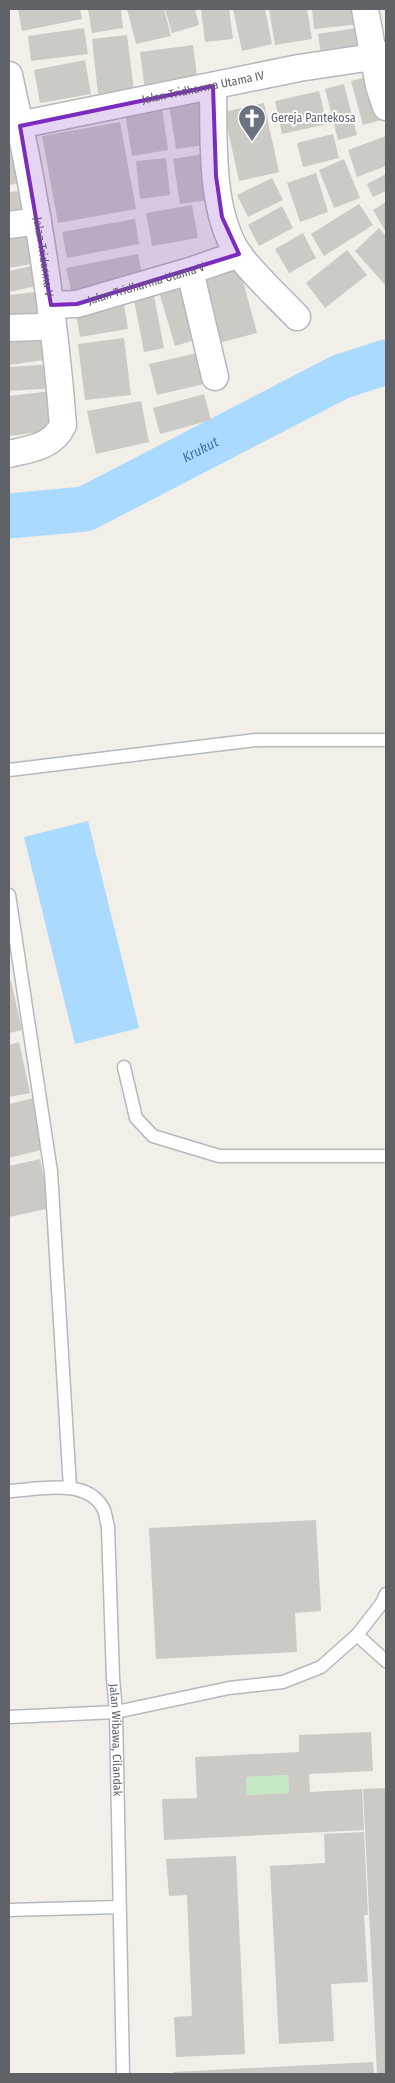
<svg xmlns="http://www.w3.org/2000/svg" width="395" height="2083" font-family="'Fira Sans Condensed',sans-serif">
	<rect width="100%" height="100%" fill="#f1efe8"/>
	<!-- green -->
	<polygon fill="#c5e8c5" points="288,1775 289,1793 247,1795 246,1777"/>
	<!-- water -->
	<polygon fill="#aadaff" points="88,821 139,1028 75,1044 24,837"/>
	<g fill="none" stroke-linecap="round" stroke-linejoin="round">
		<!-- river -->
		<path stroke="#aadaff" stroke-width="45" id="s1" d="M9,516l76,-7 255,-132 46,-15"/>
	</g>
	<!-- building -->
	<g fill="#cccac5" fill-rule="evenodd">
		<polygon points="18,9 80,9 82,19 22,31"/>
		<polygon points="88,9 121,9 123,28 92,33"/>
		<polygon points="127,9 164,9 171,36 136,44"/>
		<polygon points="165,9 195,9 199,25 172,33"/>
		<polygon points="201,9 229,9 233,39 205,42"/>
		<polygon points="233,9 265,9 272,44 242,51"/>
		<polygon points="269,9 307,9 312,39 275,45"/>
		<polygon points="312,9 360,9 362,24 314,29"/>
		<polygon points="363,27 367,55 322,61 318,34"/>
		<polygon points="84,28 88,54 31,61 28,36"/>
		<polygon points="127,35 134,90 98,94 92,39"/>
		<polygon points="193,45 198,84 145,90 140,52"/>
		<polygon points="85,60 91,94 40,103 34,70"/>
		<polygon points="374,75 386,119 363,125 351,81"/>
		<polygon points="344,84 357,135 338,140 325,89"/>
		<polygon points="319,91 327,124 282,134 275,101"/>
		<polygon points="199,100 205,145 176,149 169,104"/>
		<polygon points="264,103 279,172 239,181 224,112"/>
		<polygon points="162,107 168,150 132,156 125,113"/>
		<polygon points="120,122 136,209 58,223 42,136"/>
		<polygon points="333,134 339,158 303,167 297,143"/>
		<polygon points="386,136 386,166 357,177 348,150"/>
		<polygon points="23,140 29,181 9,185 9,142"/>
		<polygon points="208,153 215,199 180,204 173,159"/>
		<polygon points="166,158 170,195 140,199 136,161"/>
		<polygon points="344,159 360,198 334,208 319,170"/>
		<polygon points="316,173 328,212 300,222 287,183"/>
		<polygon points="386,174 386,191 373,197 367,184"/>
		<polygon points="272,178 283,200 248,217 237,195"/>
		<polygon points="32,190 34,218 9,219 9,192"/>
		<polygon points="386,202 386,232 373,210"/>
		<polygon points="359,204 373,225 324,256 311,234"/>
		<polygon points="192,205 198,238 152,246 146,213"/>
		<polygon points="282,206 293,228 259,246 248,225"/>
		<polygon points="135,219 139,244 67,258 62,232"/>
		<polygon points="379,228 386,236 386,286 355,251"/>
		<polygon points="38,229 43,262 9,268 9,234"/>
		<polygon points="303,233 316,258 289,273 275,249"/>
		<polygon points="347,250 367,275 325,308 306,283"/>
		<polygon points="138,254 143,280 72,294 66,268"/>
		<polygon points="41,264 45,284 9,292 9,271"/>
		<polygon points="239,266 257,333 211,345 194,278"/>
		<polygon points="187,276 205,337 175,346 157,285"/>
		<polygon points="45,291 48,315 9,319 9,295"/>
		<polygon points="153,291 164,348 144,352 133,295"/>
		<polygon points="123,298 128,329 80,337 75,307"/>
		<polygon points="49,333 52,359 9,365 9,338"/>
		<polygon points="124,338 131,395 85,400 78,344"/>
		<polygon points="197,353 204,384 157,395 149,364"/>
		<polygon points="53,364 55,388 9,391 9,367"/>
		<polygon points="52,391 57,430 9,436 9,396"/>
		<polygon points="204,394 211,420 160,434 153,408"/>
		<polygon points="141,401 149,442 96,454 87,411"/>
		<polygon points="9,981 11,981 22,1030 9,1033"/>
		<polygon points="19,1042 30,1093 9,1097 9,1045"/>
		<polygon points="34,1098 45,1149 9,1158 9,1104"/>
		<polygon points="40,1159 51,1208 9,1217 9,1166"/>
		<polygon points="316,1520 321,1611 295,1613 297,1652 156,1659 149,1528"/>
		<path d="M371,1732l2,39 -64,3 1,18 52,-3 2,41 -200,10 -2,-41 35,-1 -2,-41 104,-5v-17zM288,1775l1,18 -42,2 -1,-18z"/>
		<polygon points="386,1788 386,2074 377,2074 363,1789"/>
		<polygon points="364,1832 368,1915 364,1915 368,1982 331,1984 334,2041 279,2044 270,1866 325,1863 324,1834"/>
		<polygon points="236,1856 245,2054 176,2057 174,2017 192,2016 187,1895 169,1896 166,1859"/>
		<polygon points="373,2062 374,2074 173,2074 173,2072"/>
	</g>
	<g fill="none" stroke-linecap="round" stroke-linejoin="round">
		<!-- lane casing -->
		<g stroke="#b5b8bc" stroke-width="15">
			<g id="lane">
				<polyline points="9,770 256,740 386,740"/>
				<polyline points="9,895 51,1172 70,1488"/>
				<polyline points="124,1067 136,1118 153,1136 219,1156 386,1156"/>
				<path id="s2" d="M9,1491c28,-1 77,-14 94,17 3,5 3,13 5,19l5,151 3,34 7,362"/>
				<polyline points="357,1635 386,1661"/>
				<polyline points="9,1717 116,1712 229,1688 283,1682 321,1667 357,1635 382,1603 386,1594"/>
				<polyline points="9,1910 119,1907"/>
			</g>
		</g>
		<!-- street casing -->
		<g stroke="#b5b8bc" stroke-width="29">
			<g id="street">
				<polyline points="365,9 379,86 386,107"/>
				<path id="s3" d="M9,75c26,115 45,232 54,350 -10,22 -33,24 -54,29"/>
				<path d="M213,86c1,51 -4,125 26,169 15,20 40,43 58,62"/>
				<path id="s4" d="M9,127l290,-59 87,-13"/>
				<polyline points="9,225 38,221"/>
				<polyline points="190,271 215,377"/>
				<path id="s5" d="M51,305l26,-1 113,-33 49,-17"/>
				<polyline points="9,328 39,327 52,324"/>
			</g>
		</g>
		<!-- lane -->
		<use href="#lane" stroke="#fff" stroke-width="12"/>
		<!-- street -->
		<use href="#street" stroke="#fff" stroke-width="26"/>
	</g>
	<!-- marked area -->
	<path fill="#7b2cbf" fill-opacity="0.2" stroke="#7b2cbf" stroke-width="4" stroke-linejoin="round" d="M213,86l3,90 6,41 17,37 -162,50 -26,1 -31,-179z"/>
	<!-- icons -->
	<defs>
		<g id="church-pin" transform="scale(1.4375)"><path d="M0 17L-7.5 6A9.5 9.5 0 1 1 7.5 6Z" fill="#6b7280" stroke="#fff"/><path d="M-1.2-6h2.4v3.5h3.3v2.4h-3.3V6h-2.4V-.1h-3.3v-2.4h3.3Z" fill="#fff"/></g>
	</defs>
	<g fill-rule="evenodd">
		<use href="#church-pin" x="252" y="118"/>
	</g>
	<g text-anchor="middle" stroke-width="4" stroke-linejoin="round" paint-order="stroke">
		<!-- street labels -->
		<g font-size="12" fill="#5f6368" stroke="#fff">
			<text dy="4" stroke="none"><textPath href="#s4" startOffset="198">Jalan Tridharma Utama IV</textPath></text>
			<text dy="4" stroke="none"><textPath href="#s3" startOffset="185">Jalan Tridarma V</textPath></text>
			<text dy="4" stroke="none"><textPath href="#s5" startOffset="98">Jalan Tridharma Utama V</textPath></text>
			<text dy="4" stroke="none"><textPath href="#s2" startOffset="334">Jalan Wibawa, Cilandak</textPath></text>
		</g>
		<!-- worship labels -->
		<g font-size="12" fill="#5b616d" stroke="#fff" text-anchor="start">
			<text x="271" y="122">Gereja Pantekosa</text>
		</g>
		<!-- water labels -->
		<g font-size="14" font-style="italic" fill="#4174aa" stroke="#fff">
			<text dy="5" stroke="none"><textPath href="#s1" startOffset="206">Krukut</textPath></text>
		</g>
	</g>
	<!-- border -->
	<rect width="395" height="2083" fill="none" stroke="#5f6368" stroke-width="20"/>
</svg>
